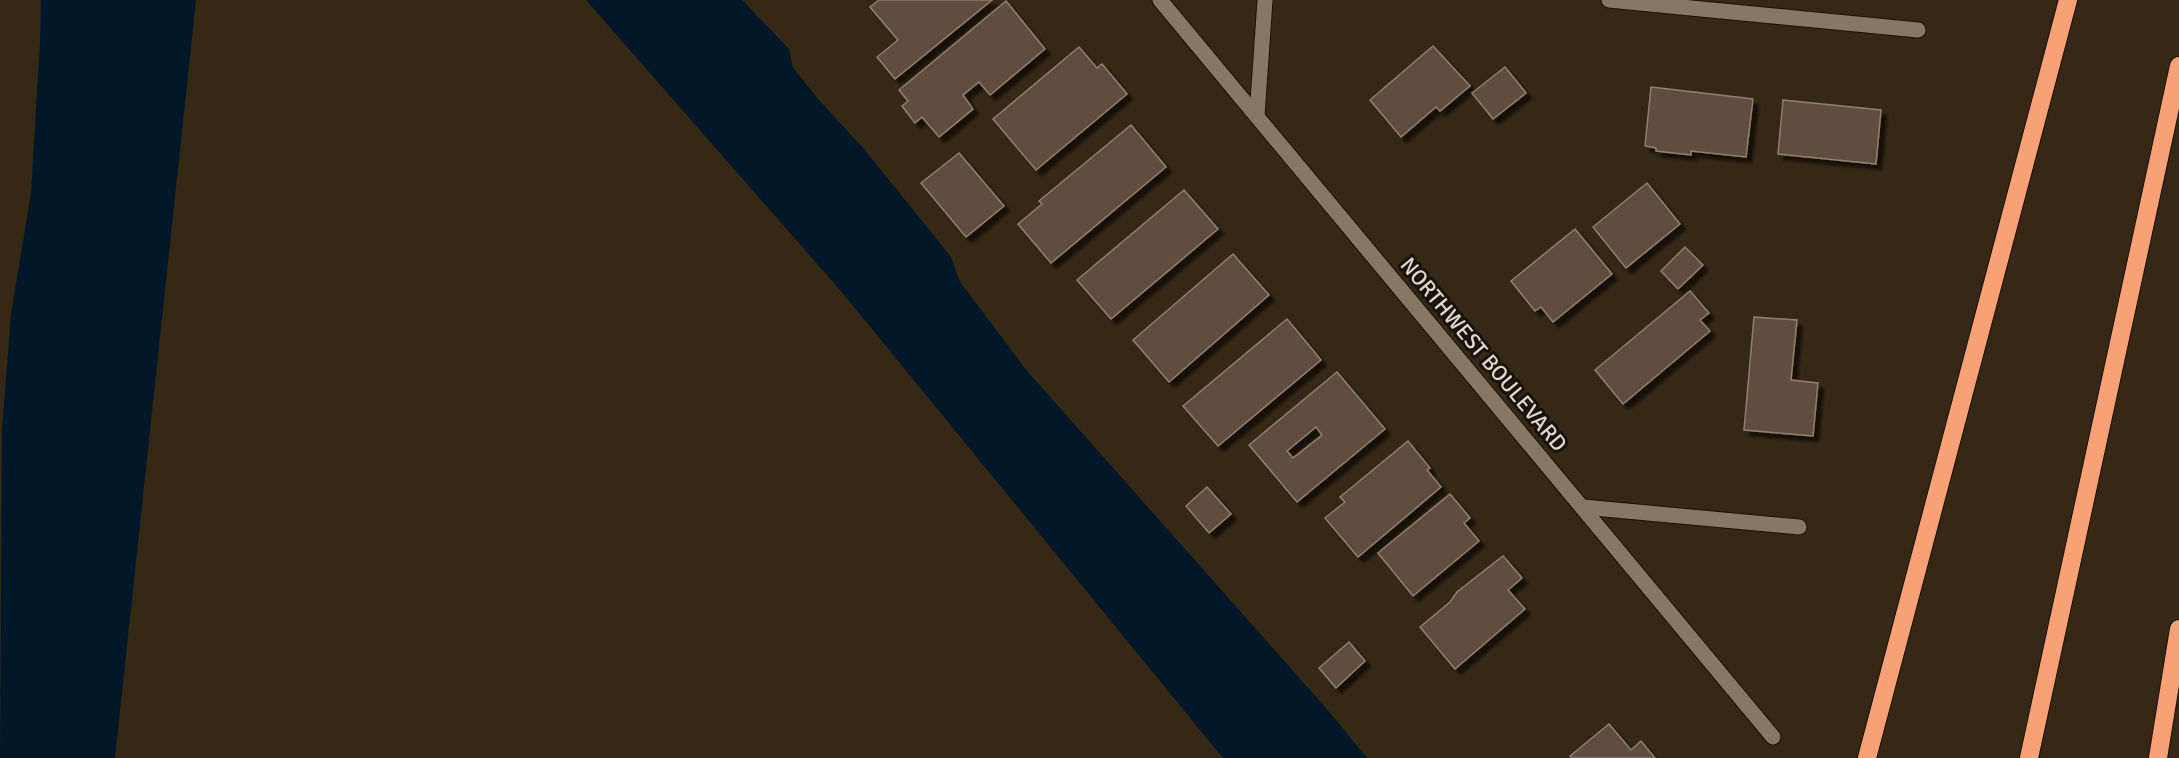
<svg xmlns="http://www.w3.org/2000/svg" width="2179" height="758" font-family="Signika,sans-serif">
	<defs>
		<filter id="shadow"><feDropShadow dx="5.5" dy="5.5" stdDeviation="1.5" flood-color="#0009"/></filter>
	</defs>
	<rect width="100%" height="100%" fill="#352916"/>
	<!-- water -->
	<g fill="#001729">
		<polygon points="41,0 196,0 115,758 0,758 2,431 11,314 31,193 40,42"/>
		<polygon points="586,0 742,0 789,49 793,68 818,99 863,148 951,257 960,282 1027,371 1325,707 1367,758 1223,758 841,291"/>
	</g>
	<!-- building -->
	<g fill="#5f4d3d" stroke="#937e6d" stroke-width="1.5" fill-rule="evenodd" filter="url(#shadow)">
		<polygon points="879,0 992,0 895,79 877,57 898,40 870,7"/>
		<polygon points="1006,1 1045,49 990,95 979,82 963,95 973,109 939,137 922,117 915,123 902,106 908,101 899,90"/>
		<polygon points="1433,46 1470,86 1440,111 1436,107 1401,137 1370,100"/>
		<polygon points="1079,47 1097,68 1102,64 1127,94 1036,170 993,119"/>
		<polygon points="1505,67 1526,93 1493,119 1472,93"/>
		<polygon points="1651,87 1753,99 1746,157 1691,151 1691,155 1656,151 1656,148 1645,146"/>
		<polygon points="1783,100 1881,110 1876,164 1778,154"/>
		<polygon points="1131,125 1166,167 1051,263 1018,224 1042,204 1039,201"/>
		<polygon points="959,153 1004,206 966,237 921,183"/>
		<polygon points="1647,183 1680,224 1626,268 1593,227"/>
		<polygon points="1184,190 1218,229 1111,319 1077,280"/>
		<polygon points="1575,229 1612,274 1553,322 1541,307 1535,311 1511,281"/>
		<polygon points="1685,247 1703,265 1678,289 1661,271"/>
		<polygon points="1233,254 1269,295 1169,382 1133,340"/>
		<polygon points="1690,291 1709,313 1700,320 1710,331 1623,404 1595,370"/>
		<polygon points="1754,317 1797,320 1791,380 1818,383 1813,436 1744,430"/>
		<polygon points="1287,319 1321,360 1218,446 1183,406"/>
		<path d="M1337,372l48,57 -88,73 -48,-57zM1316,427l6,8 -29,23 -6,-7z"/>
		<polygon points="1408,441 1430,468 1427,470 1441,487 1358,557 1325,518 1345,502 1340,497"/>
		<polygon points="1207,487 1231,514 1209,533 1186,506"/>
		<polygon points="1450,494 1470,518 1464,523 1479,541 1413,596 1378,553"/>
		<polygon points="1503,556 1522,578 1508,590 1525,609 1455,669 1420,627 1450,602 1457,592"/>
		<polygon points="1349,642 1365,661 1336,688 1319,668"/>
		<polygon points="1609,724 1631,750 1641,741 1655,758 1572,758 1570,756"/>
	</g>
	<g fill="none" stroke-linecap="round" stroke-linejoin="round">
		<!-- minor casing -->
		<g stroke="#1d1102" stroke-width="17">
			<g id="minor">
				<polyline points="1160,0 1773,737"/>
				<polyline points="1609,0 1918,30"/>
				<polyline points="1257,116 1265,0"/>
				<polyline points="1583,507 1799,527"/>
			</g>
		</g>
		<!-- highway casing -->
		<g stroke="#1d1102" stroke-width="20">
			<g id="highway">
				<polyline points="1867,758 2068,0"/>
				<polyline points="2029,758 2179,66"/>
				<polyline points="2158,758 2179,629"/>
			</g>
		</g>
		<!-- minor -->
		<use href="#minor" stroke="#877863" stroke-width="15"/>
		<!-- highway -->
		<use href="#highway" stroke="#f8a076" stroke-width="18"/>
	</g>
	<g text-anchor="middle" stroke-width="6" stroke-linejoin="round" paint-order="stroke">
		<!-- street labels -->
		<g font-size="22" fill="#e1d9cd" stroke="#18130b">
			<text transform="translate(1484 354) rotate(50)" y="8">NORTHWEST BOULEVARD</text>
		</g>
	</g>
</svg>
